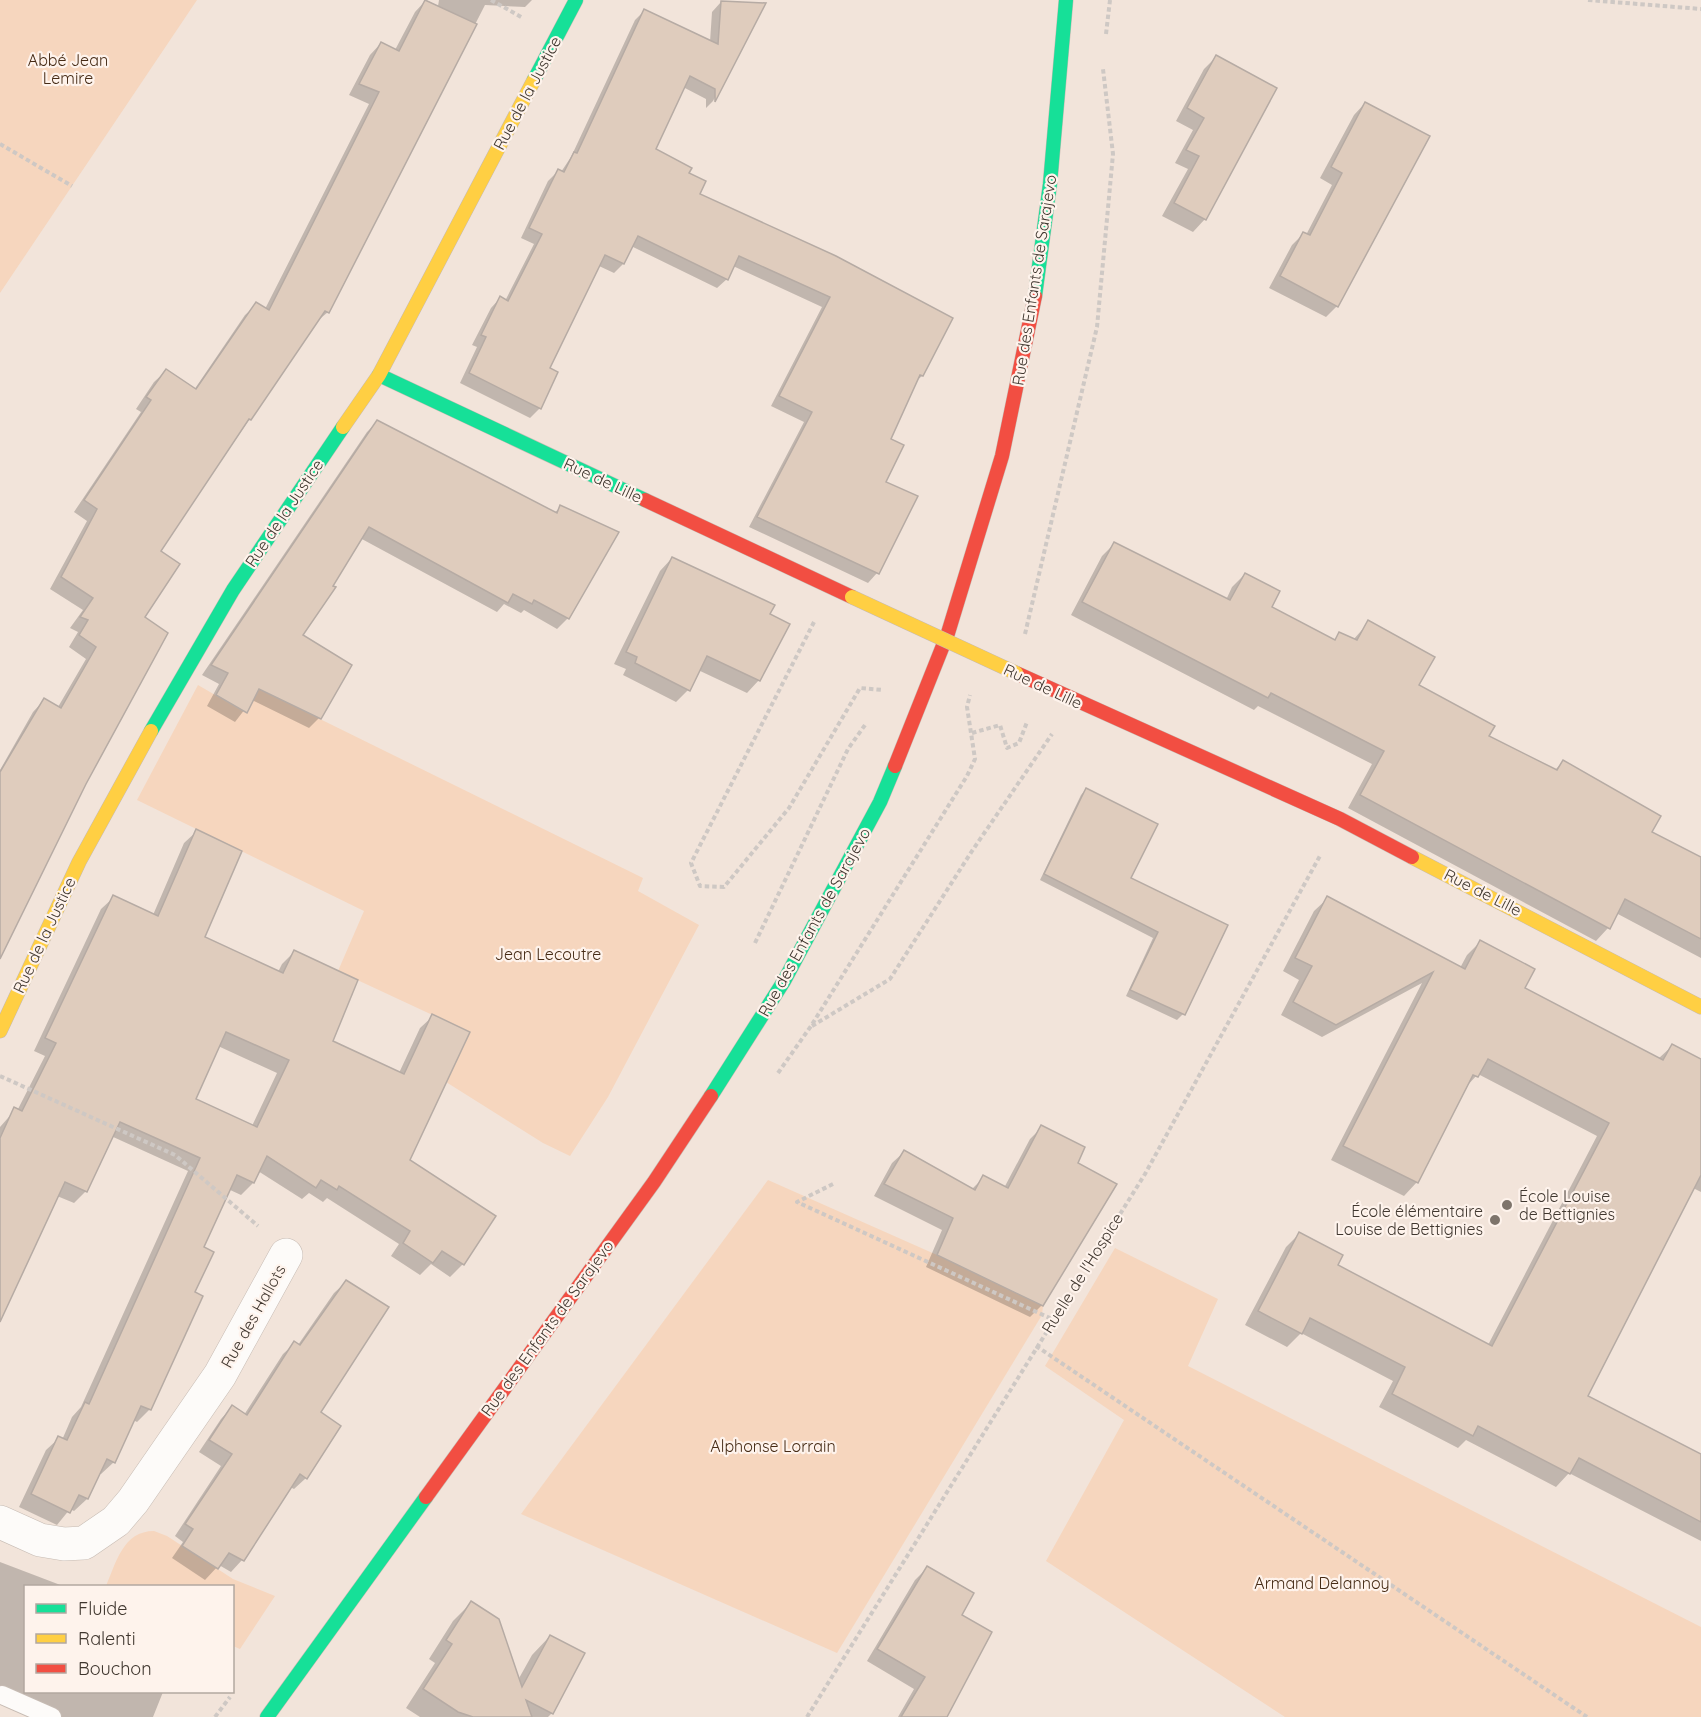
<svg xmlns="http://www.w3.org/2000/svg" width="1701" height="1717" font-family="Quicksand,sans-serif">
	<rect width="100%" height="100%" fill="#f2e4da"/>
	<!-- green -->
	<g fill="#f6d6be">
		<polygon points="0,0 197,0 0,293"/>
		<polygon points="198,685 246,713 259,689 643,878 638,891 699,925 608,1097 570,1156 543,1143 446,1082 469,1032 338,971 364,911 137,800"/>
		<polygon points="768,1180 937,1255 1043,1306 1042,1315 837,1653 521,1514"/>
		<polygon points="1115,1248 1218,1299 1188,1366 1701,1627 1701,1717 1285,1717 1046,1561 1124,1420 1045,1366"/>
		<path d="M154,1531l13,5 66,43 42,17 -35,53 -7,-3 -1,-60h-126c10,-23 17,-55 48,-55z"/>
	</g>
	<!-- shadow -->
	<g fill="#0003" fill-rule="evenodd">
		<polygon points="426,0 438,6 439,0 532,0 525,7 485,5 328,312 315,323 159,552 143,618 85,784 0,956 0,770 33,712 44,700 58,707 86,659 69,647 78,632 70,628 83,610 50,589 87,521 74,512 141,412 136,409 154,382 166,371 194,390 245,315 257,304 265,309 369,104 349,95 370,55 381,43 395,50 415,12"/>
		<polygon points="721,2 764,5 713,101 706,108 706,99 683,87 654,150 687,174 698,194 835,257 922,376 915,382 889,439 877,573 868,583 749,527 804,422 771,406 822,307 733,266 727,279 717,288 631,246 623,264 614,273 599,266 548,369 540,408 530,418 460,383 477,347 472,345 491,308 500,298 505,301 534,244 521,238 548,181 558,171 561,172 571,157 635,20 644,11 710,42 712,12"/>
		<polygon points="1217,56 1205,219 1193,232 1162,216 1188,169 1175,163 1193,130 1176,121 1204,69"/>
		<polygon points="1365,103 1337,306 1326,317 1269,288 1292,245 1303,234 1306,235 1332,185 1320,178 1354,115"/>
		<polygon points="377,422 554,513 561,507 617,533 568,618 557,629 524,610 521,613 504,604 497,612 360,538 301,636 319,718 309,728 252,700 235,722 207,706 219,684 202,675 367,432"/>
		<polygon points="1115,543 1226,600 1232,587 1245,574 1270,607 1333,641 1340,634 1353,640 1369,622 1417,685 1487,736 1555,770 1563,762 1650,832 1701,859 1701,958 1616,913 1608,928 1596,941 1348,808 1372,764 1258,706 1254,710 1071,615 1102,556"/>
		<polygon points="672,558 759,680 747,693 698,670 688,690 676,702 623,675 626,669 614,664 660,571"/>
		<polygon points="1086,789 1129,879 1226,925 1183,1014 1177,1020 1126,996 1153,938 1040,880 1081,795"/>
		<path d="M197,831l6,107 75,34 4,-8 12,-12 37,90 68,31 21,-45 13,-12 -25,145 55,103 -13,13 -19,-13 -11,11 -29,-19 8,-12 -72,-46 -4,4 -14,-9 -7,6 -44,-28 -5,12 -12,12 -13,-6 -26,59 -9,45 -43,116 -13,13 -4,-2 -19,42 -13,12 -2,-1 -12,26 -13,12 -4,-2 -13,16 -38,-18 27,-57 13,-12 3,2 10,-23 9,-10 107,-236 -77,-35 -25,55 -12,12 -17,-7 -57,124v-193l15,-17 2,1 28,-55 -11,-5 67,-142 13,-12 39,18 31,-72zM218,1046l59,27 -25,53 -58,-26z"/>
		<polygon points="1328,898 1460,968 1467,955 1480,942 1523,988 1658,1059 1672,1046 1701,1061 1701,1192 1693,1188 1586,1397 1701,1456 1701,1541 1569,1473 1556,1487 1466,1440 1458,1448 1379,1407 1393,1381 1301,1333 1287,1347 1245,1325 1286,1247 1299,1234 1336,1266 1488,1345 1597,1136 1478,1074 1465,1088 1417,1182 1404,1196 1331,1160 1422,983 1322,1037 1281,1015 1299,980 1283,971 1314,911"/>
		<polygon points="1042,1127 1076,1164 1042,1305 1030,1317 926,1267 942,1230 874,1196 892,1163 904,1152 971,1190 984,1177 1004,1188 1030,1139"/>
		<polygon points="346,1282 306,1478 294,1489 290,1487 242,1560 231,1572 219,1565 205,1580 172,1558 183,1542 175,1536 221,1466 199,1452 221,1419 232,1407 244,1415 283,1354 295,1343 298,1345 334,1293"/>
		<polygon points="0,1562 63,1586 26,1586 26,1692 163,1692 153,1717 51,1717 0,1695"/>
		<polygon points="927,1568 960,1615 945,1717 898,1717 914,1689 867,1661 915,1580"/>
		<polygon points="471,1603 518,1680 532,1655 550,1636 552,1713 548,1717 420,1717 406,1708 435,1663 429,1659 453,1621"/>
	</g>
	<!-- building -->
	<g fill="#dfccbd" stroke="#b6aba4" stroke-width="1.5" fill-rule="evenodd">
		<polygon points="425,0 477,24 329,313 325,311 251,420 249,419 161,551 180,564 145,617 168,633 86,784 0,959 0,772 44,698 61,708 96,647 79,635 88,620 80,617 93,598 61,577 97,509 84,500 151,400 146,397 166,369 196,389 256,302 269,310 379,92 359,84 381,42 399,51"/>
		<polygon points="721,1 766,3 715,102 715,89 690,76 656,149 692,168 689,173 706,181 700,194 836,256 953,318 923,376 920,375 891,439 904,445 886,482 918,496 879,574 757,517 812,412 779,396 830,297 739,256 728,280 638,236 624,264 605,255 550,368 558,372 541,409 469,373 486,337 481,335 500,296 508,301 542,234 529,228 558,169 564,172 574,152 577,153 644,9 718,44"/>
		<polygon points="1216,55 1277,88 1206,220 1174,203 1199,156 1186,150 1204,118 1187,108"/>
		<polygon points="1365,102 1430,136 1338,307 1280,276 1303,232 1310,235 1342,173 1331,167"/>
		<polygon points="377,420 557,513 560,505 619,532 569,619 534,600 532,604 513,594 508,603 369,527 333,586 336,587 303,635 352,665 321,719 259,689 247,713 216,695 228,673 211,665"/>
		<polygon points="1114,542 1230,600 1245,573 1280,591 1272,607 1335,640 1339,632 1357,640 1368,620 1435,657 1419,685 1495,726 1489,736 1557,770 1563,760 1661,816 1652,832 1701,857 1701,939 1625,899 1610,929 1360,795 1384,751 1271,693 1268,698 1082,602"/>
		<polygon points="672,557 775,605 770,614 790,624 760,681 707,656 690,691 635,663 637,657 626,652"/>
		<polygon points="1086,788 1158,824 1131,878 1228,925 1185,1015 1130,990 1158,932 1044,874"/>
		<path d="M196,829l46,22 -37,86 78,36 11,-23 64,30 -25,61 71,33 28,-60 38,18 -60,128 86,56 -32,49 -22,-14 -9,12 -30,-20 7,-12 -71,-45 -2,4 -16,-10 -5,8 -49,-32 -13,27 -17,-8 -33,72 10,5 -19,40 8,4 -52,114 -10,-4 -26,57 -8,-4 -19,40 -9,-4 -9,18 -39,-19 27,-58 9,4 18,-38 4,2 111,-246 -80,-36 -33,70 -22,-10 -65,140v-184l14,-31 8,4 34,-68 -11,-5 68,-143 45,21zM226,1032l63,28 -32,67 -61,-28z"/>
		<polygon points="1327,896 1465,969 1480,940 1535,969 1525,988 1663,1060 1672,1044 1701,1059 1701,1175 1588,1396 1701,1454 1701,1522 1579,1458 1570,1474 1478,1426 1473,1436 1392,1394 1405,1367 1310,1318 1302,1334 1258,1311 1299,1232 1343,1255 1338,1265 1492,1346 1609,1123 1488,1059 1478,1077 1473,1075 1418,1183 1343,1146 1433,972 1336,1025 1293,1002 1312,966 1295,958"/>
		<polygon points="1041,1125 1085,1147 1078,1163 1117,1184 1043,1306 937,1255 953,1218 884,1184 904,1150 975,1190 983,1175 1008,1188"/>
		<polygon points="346,1280 389,1307 321,1412 341,1426 307,1479 300,1474 244,1561 229,1553 218,1569 182,1546 193,1529 185,1524 232,1454 209,1440 232,1405 247,1415 294,1341 300,1345"/>
		<polygon points="927,1566 974,1593 962,1615 992,1632 947,1717 901,1717 925,1677 877,1649"/>
		<polygon points="471,1601 499,1619 522,1687 550,1635 585,1653 553,1714 526,1700 532,1717 473,1717 458,1712 423,1689 452,1644 446,1640"/>
	</g>
	<g fill="none" stroke-linecap="round" stroke-linejoin="round">
		<!-- lane casing -->
		<g stroke="#c6bbb3" stroke-width="20">
			<polyline id="lane" points="2,1695 52,1717"/>
		</g>
		<!-- street casing -->
		<g stroke="#c6bbb3" stroke-width="34">
			<polyline id="street" points="0,1522 40,1540 64,1544 84,1543 116,1521 133,1501 220,1375 286,1255"/>
		</g>
		<!-- fast casing -->
		<g stroke="#c6bbb3" stroke-width="15">
			<g id="fast">
				<polyline points="534,80 576,0"/>
				<polyline points="1035,296 1050,184 1066,0"/>
				<polyline points="379,375 645,500"/>
				<polyline points="151,731 233,590 343,427"/>
				<polyline points="711,1096 784,981 880,802 895,766"/>
				<polyline points="267,1717 426,1497"/>
			</g>
		</g>
		<!-- slow casing -->
		<g stroke="#c6bbb3" stroke-width="15">
			<g id="slow">
				<polyline points="343,427 379,375 534,80"/>
				<polyline points="1412,857 1701,1007"/>
				<polyline points="0,1031 79,862 151,731"/>
			</g>
		</g>
		<!-- jam casing -->
		<g stroke="#c6bbb3" stroke-width="15">
			<g id="jam">
				<polyline points="645,500 852,597"/>
				<polyline points="1016,673 1340,819 1412,857"/>
				<polyline points="895,766 948,633 1002,456 1035,296"/>
				<polyline points="426,1497 654,1182 711,1096"/>
			</g>
		</g>
		<!-- path -->
		<g stroke="#cec8c4" stroke-width="4" stroke-dasharray="4.5 3" stroke-linecap="butt">
			<polyline points="491,0 523,18"/>
			<polyline points="1588,0 1701,9"/>
			<polyline points="1106,34 1110,0"/>
			<polyline points="0,144 72,186"/>
			<polyline points="814,622 691,863 700,886 724,887 789,808 860,688 883,690"/>
			<polyline points="1025,634 1097,327 1113,154 1103,69"/>
			<polyline points="972,733 1000,725 1007,748 1019,743 1027,722"/>
			<polyline points="755,943 848,749 865,725"/>
			<polyline points="812,1026 890,979 972,851 1052,734"/>
			<polyline points="778,1073 811,1026 967,776 975,759 967,707 970,695"/>
			<polyline points="0,1076 175,1155 258,1226"/>
			<polyline points="833,1184 797,1202 1052,1319"/>
			<polyline points="1036,1346 1587,1717"/>
			<polyline points="215,1717 230,1697"/>
			<polyline points="807,1717 1145,1174 1321,854"/>
		</g>
		<!-- lane -->
		<use href="#lane" stroke="#fdfbf9" stroke-width="18"/>
		<!-- street -->
		<use href="#street" stroke="#fdfbf9" stroke-width="33"/>
		<!-- fast -->
		<use href="#fast" stroke="#16e098" stroke-width="14"/>
		<!-- slow -->
		<use href="#slow" stroke="#ffcf43" stroke-width="14"/>
		<!-- jam -->
		<use href="#jam" stroke="#f24e42" stroke-width="14"/>
		<!-- slow-bridge casing -->
		<g stroke="#c6bbb3" stroke-width="15" stroke-linecap="butt">
			<polyline id="slow-bridge" points="852,597 1016,673"/>
		</g>
		<!-- slow-bridge -->
		<use href="#slow-bridge" stroke="#ffcf43" stroke-width="14"/>
	</g>
	<!-- markers -->
	<g fill="#7e746b" stroke="#fef3ec" stroke-width="2">
		<circle cx="1507" cy="1205" r="6"/>
		<circle cx="1495" cy="1220" r="6"/>
	</g>
	<g text-anchor="middle" stroke-width="4.5" stroke-linejoin="round" paint-order="stroke">
		<!-- park labels -->
		<g font-size="16" fill="#462b15" stroke="#fef3ec">
			<text x="68" y="66">Abbé Jean<tspan x="68" dy="18">Lemire</tspan></text>
			<text x="548" y="960">Jean Lecoutre</text>
			<text x="773" y="1452">Alphonse Lorrain</text>
			<text x="1322" y="1589">Armand Delannoy</text>
		</g>
		<!-- street labels -->
		<g font-size="16" fill="#40372f" stroke="#fef3ec">
			<text transform="translate(527 93) rotate(-62)" y="6">Rue de la Justice</text>
			<text transform="translate(1034 280) rotate(-81)" y="6">Rue des Enfants de Sarajevo</text>
			<text transform="translate(603 480) rotate(25)" y="6">Rue de Lille</text>
			<text transform="translate(284 513) rotate(-56)" y="6">Rue de la Justice</text>
			<text transform="translate(1043 686) rotate(25)" y="6">Rue de Lille</text>
			<text transform="translate(1483 892) rotate(27)" y="6">Rue de Lille</text>
			<text transform="translate(814 922) rotate(-61)" y="6">Rue des Enfants de Sarajevo</text>
			<text transform="translate(44 935) rotate(-65)" y="6">Rue de la Justice</text>
			<text transform="translate(1082 1273) rotate(-58)" y="6">Ruelle de l'Hospice</text>
			<text transform="translate(253 1316) rotate(-61)" y="6">Rue des Hallots</text>
			<text transform="translate(547 1328) rotate(-54)" y="6">Rue des Enfants de Sarajevo</text>
		</g>
		<!-- poi labels -->
		<g font-size="16" fill="#40372f" stroke="#fef3ec" text-anchor="start">
			<text x="1519" y="1202">École Louise<tspan x="1519" dy="18">de Bettignies</tspan></text>
			<text x="1483" y="1217" text-anchor="end">École élémentaire<tspan x="1483" dy="18">Louise de Bettignies</tspan></text>
		</g>
	</g>
	<!-- legend -->
	<rect x="24" y="1585" width="210" height="108" fill="#fef3ec" stroke="#b2a8a0" stroke-width="1.5"/>
	<rect x="36" y="1604" width="30" height="9" fill="#16e098" stroke="#b2a8a0" stroke-width="1.5"/>
	<text x="78" y="1615" font-size="18" fill="#40372f">Fluide</text>
	<rect x="36" y="1634" width="30" height="9" fill="#ffcf43" stroke="#b2a8a0" stroke-width="1.5"/>
	<text x="78" y="1645" font-size="18" fill="#40372f">Ralenti</text>
	<rect x="36" y="1664" width="30" height="9" fill="#f24e42" stroke="#b2a8a0" stroke-width="1.5"/>
	<text x="78" y="1675" font-size="18" fill="#40372f">Bouchon</text>
</svg>
